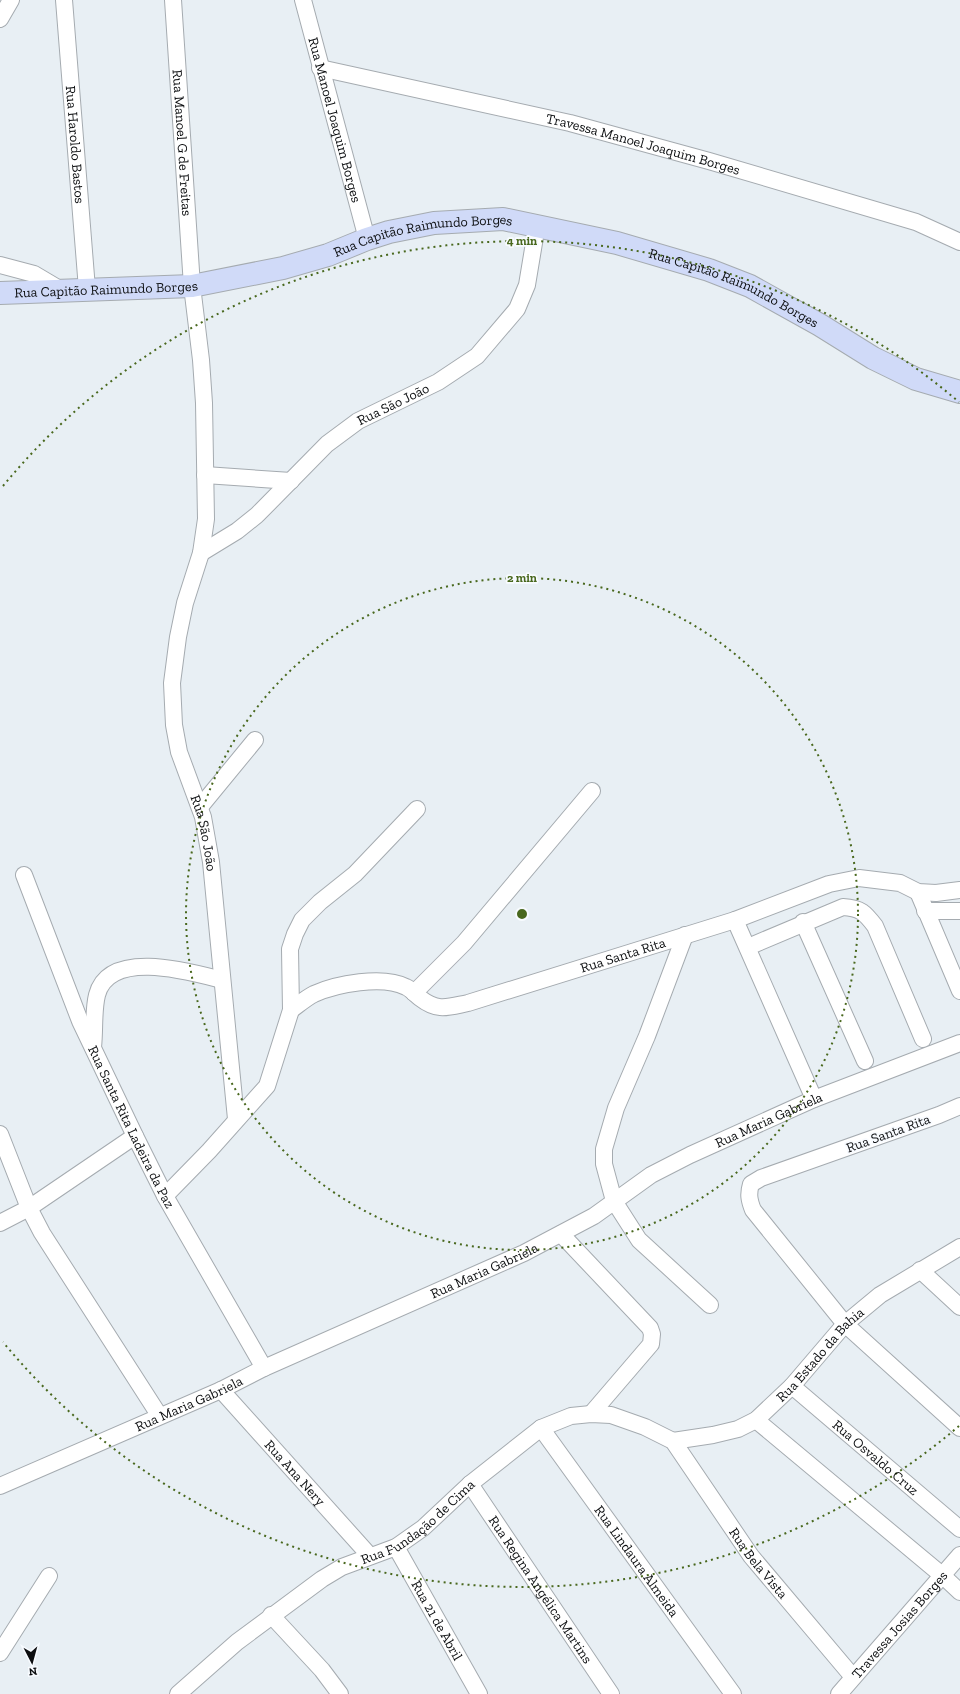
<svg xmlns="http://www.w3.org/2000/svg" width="960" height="1694" font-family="'Zilla Slab',serif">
	<rect width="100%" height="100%" fill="#e8eff4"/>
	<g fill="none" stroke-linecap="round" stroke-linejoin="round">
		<!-- street casing -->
		<g stroke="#a5abb0" stroke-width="18">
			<g id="street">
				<path id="s1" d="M64,0l23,289"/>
				<path id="s2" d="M173,0l19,286 9,74 3,43 2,116 -5,34 -16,50 -7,34 -6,46 2,42 5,27 24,65 8,45 25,257"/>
				<path id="s3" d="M303,0l64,239"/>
				<polyline points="0,19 11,0"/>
				<path id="s4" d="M320,68l250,55 139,38 207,61 44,20"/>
				<polyline points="0,265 34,274 61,290"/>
				<polyline points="205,475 291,481"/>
				<path id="s5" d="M201,553l36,-22 20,-16 70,-71 31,-23 80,-39 39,-26 40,-47 10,-24 10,-60"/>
				<polyline points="200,807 255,740"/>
				<path id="s6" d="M24,875l56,146 55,115 30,60 99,172"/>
				<polyline points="918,892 960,991"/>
				<polyline points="925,911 960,911"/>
				<polyline points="735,920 814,1099"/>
				<polyline points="803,922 865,1061"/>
				<polyline points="685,935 647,1036 616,1108 604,1149 604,1164 614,1201 639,1240 710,1305"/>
				<path d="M748,947l95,-40c18,1 22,6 32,19l48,113"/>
				<polyline points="414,993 464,943 592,791"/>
				<path id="s7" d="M291,1010c7,-5 15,-12 23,-16 22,-10 69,-19 92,-7 5,2 9,7 14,11 18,14 28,9 48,5l267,-83 94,-36 30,-6 41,5 18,9 18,1 24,-3"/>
				<path d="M93,1047c2,-17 0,-36 4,-52 12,-47 94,-23 125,-15"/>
				<path d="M960,1106l-21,9 -178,63 -10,6c-3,10 -2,16 2,26l92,114 115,104"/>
				<polyline points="0,1134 29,1208 42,1233 159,1415"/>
				<polyline points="165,1196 209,1151 267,1086 291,1010 290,949 295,934 302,920 320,902 355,874 417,809"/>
				<polyline points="0,1223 29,1208 135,1136"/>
				<polyline points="561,1234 650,1328 652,1334 651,1344 591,1414"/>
				<polyline points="920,1270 960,1307"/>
				<path id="s8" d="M792,1386l168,143"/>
				<path id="s9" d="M221,1390l149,166"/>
				<polyline points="756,1420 943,1576 960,1592"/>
				<path id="s10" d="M541,1428l192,266"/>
				<path id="s11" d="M673,1441l40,-6 25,-6 18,-9 36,-34 53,-62 35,-29 80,-48"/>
				<path id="s12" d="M470,1484l141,210"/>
				<path id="s13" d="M0,1486l221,-96 43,-22 260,-115 70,-37 57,-41 39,-20 124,-56 146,-56"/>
				<path id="s14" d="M396,1547l83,147"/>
				<polyline points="271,1615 322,1670 340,1694"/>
				<polyline points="0,1653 49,1576"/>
				<path id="s15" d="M178,1694l59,-52 85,-63 20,-12 54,-20 27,-19 47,-44 71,-56 30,-12 20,-2 20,1 34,12 28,14 78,115 102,121"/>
				<path id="s16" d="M839,1694l121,-139"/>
			</g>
		</g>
		<!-- secondary casing -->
		<g stroke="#a5abb0" stroke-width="24">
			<g id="secondary">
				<path id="s17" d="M0,293l192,-7 91,-18 45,-13 39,-16 22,-7 45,-9 69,-4 114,24 92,27 41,16 70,39 53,33 43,21 44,13"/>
			</g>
		</g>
		<!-- street -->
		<use href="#street" stroke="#fff" stroke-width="16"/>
		<!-- secondary -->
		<use href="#secondary" stroke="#d0daf8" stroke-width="22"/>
	</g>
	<!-- distance rings -->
	<g fill="none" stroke="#49681e" stroke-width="2" stroke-dasharray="2 4">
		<circle cx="522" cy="914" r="336"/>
		<path d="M959 1426A673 673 0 0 1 3 1342M3 486A673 673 0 0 1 959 402"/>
	</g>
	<g text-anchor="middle" stroke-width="3.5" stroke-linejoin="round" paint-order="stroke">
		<!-- street labels -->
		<g font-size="14" fill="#0c0e10" stroke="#f8fbff">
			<text dy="5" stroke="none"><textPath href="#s3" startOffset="124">Rua Manoel Joaquim Borges</textPath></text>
			<text dy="5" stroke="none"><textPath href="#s2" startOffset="143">Rua Manoel G de Freitas</textPath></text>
			<text dy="5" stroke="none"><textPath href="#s1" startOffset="145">Rua Haroldo Bastos</textPath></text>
			<text dy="5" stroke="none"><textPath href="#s4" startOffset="332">Travessa Manoel Joaquim Borges</textPath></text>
			<text dy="5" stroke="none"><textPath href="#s17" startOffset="430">Rua Capitão Raimundo Borges</textPath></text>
			<text dy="5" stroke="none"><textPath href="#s17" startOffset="106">Rua Capitão Raimundo Borges</textPath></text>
			<text dy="5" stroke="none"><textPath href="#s17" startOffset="754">Rua Capitão Raimundo Borges</textPath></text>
			<text dy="5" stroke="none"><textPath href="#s5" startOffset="245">Rua São João</textPath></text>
			<text dy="5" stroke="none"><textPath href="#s2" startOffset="843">Rua São João</textPath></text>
			<text dy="5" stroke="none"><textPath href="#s7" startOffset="353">Rua Santa Rita</textPath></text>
			<text dy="5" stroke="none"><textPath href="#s13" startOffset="853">Rua Maria Gabriela</textPath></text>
			<text dy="5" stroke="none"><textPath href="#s6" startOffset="274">Rua Santa Rita Ladeira da Paz</textPath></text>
			<text transform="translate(888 1133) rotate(-20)" y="5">Rua Santa Rita</text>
			<text dy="5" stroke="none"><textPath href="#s13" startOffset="530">Rua Maria Gabriela</textPath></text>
			<text dy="5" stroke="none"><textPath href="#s11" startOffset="178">Rua Estado da Bahia</textPath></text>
			<text dy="5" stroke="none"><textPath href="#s13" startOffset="206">Rua Maria Gabriela</textPath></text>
			<text dy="5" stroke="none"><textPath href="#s8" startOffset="110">Rua Osvaldo Cruz</textPath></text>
			<text dy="5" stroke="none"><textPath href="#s9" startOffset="111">Rua Ana Nery</textPath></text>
			<text dy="5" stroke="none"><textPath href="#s15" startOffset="297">Rua Fundação de Cima</textPath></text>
			<text dy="5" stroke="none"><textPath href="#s10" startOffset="164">Rua Lindaura Almeida</textPath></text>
			<text dy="5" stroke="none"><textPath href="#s15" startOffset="742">Rua Bela Vista</textPath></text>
			<text dy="5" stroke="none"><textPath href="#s12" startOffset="127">Rua Regina Angélica Martins</textPath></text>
			<text dy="5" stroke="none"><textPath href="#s14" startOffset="84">Rua 21 de Abril</textPath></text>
			<text dy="5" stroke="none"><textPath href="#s16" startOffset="92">Travessa Josias Borges</textPath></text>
		</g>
	</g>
	<circle cx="522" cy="914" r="6" fill="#49681e" stroke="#f8fbff" stroke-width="2"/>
	<g font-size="12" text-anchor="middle" font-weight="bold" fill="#49681e" stroke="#f8fbff" stroke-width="3.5" stroke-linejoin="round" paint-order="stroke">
		<text x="522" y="245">4 min</text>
		<text x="522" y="582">2 min</text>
	</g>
	<!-- north arrow -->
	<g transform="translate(32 1662) rotate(174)" stroke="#f8fbff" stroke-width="3" paint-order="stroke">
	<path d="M0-3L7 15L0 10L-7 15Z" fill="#0c0e10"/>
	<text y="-6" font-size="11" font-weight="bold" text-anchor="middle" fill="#0c0e10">N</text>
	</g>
</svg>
